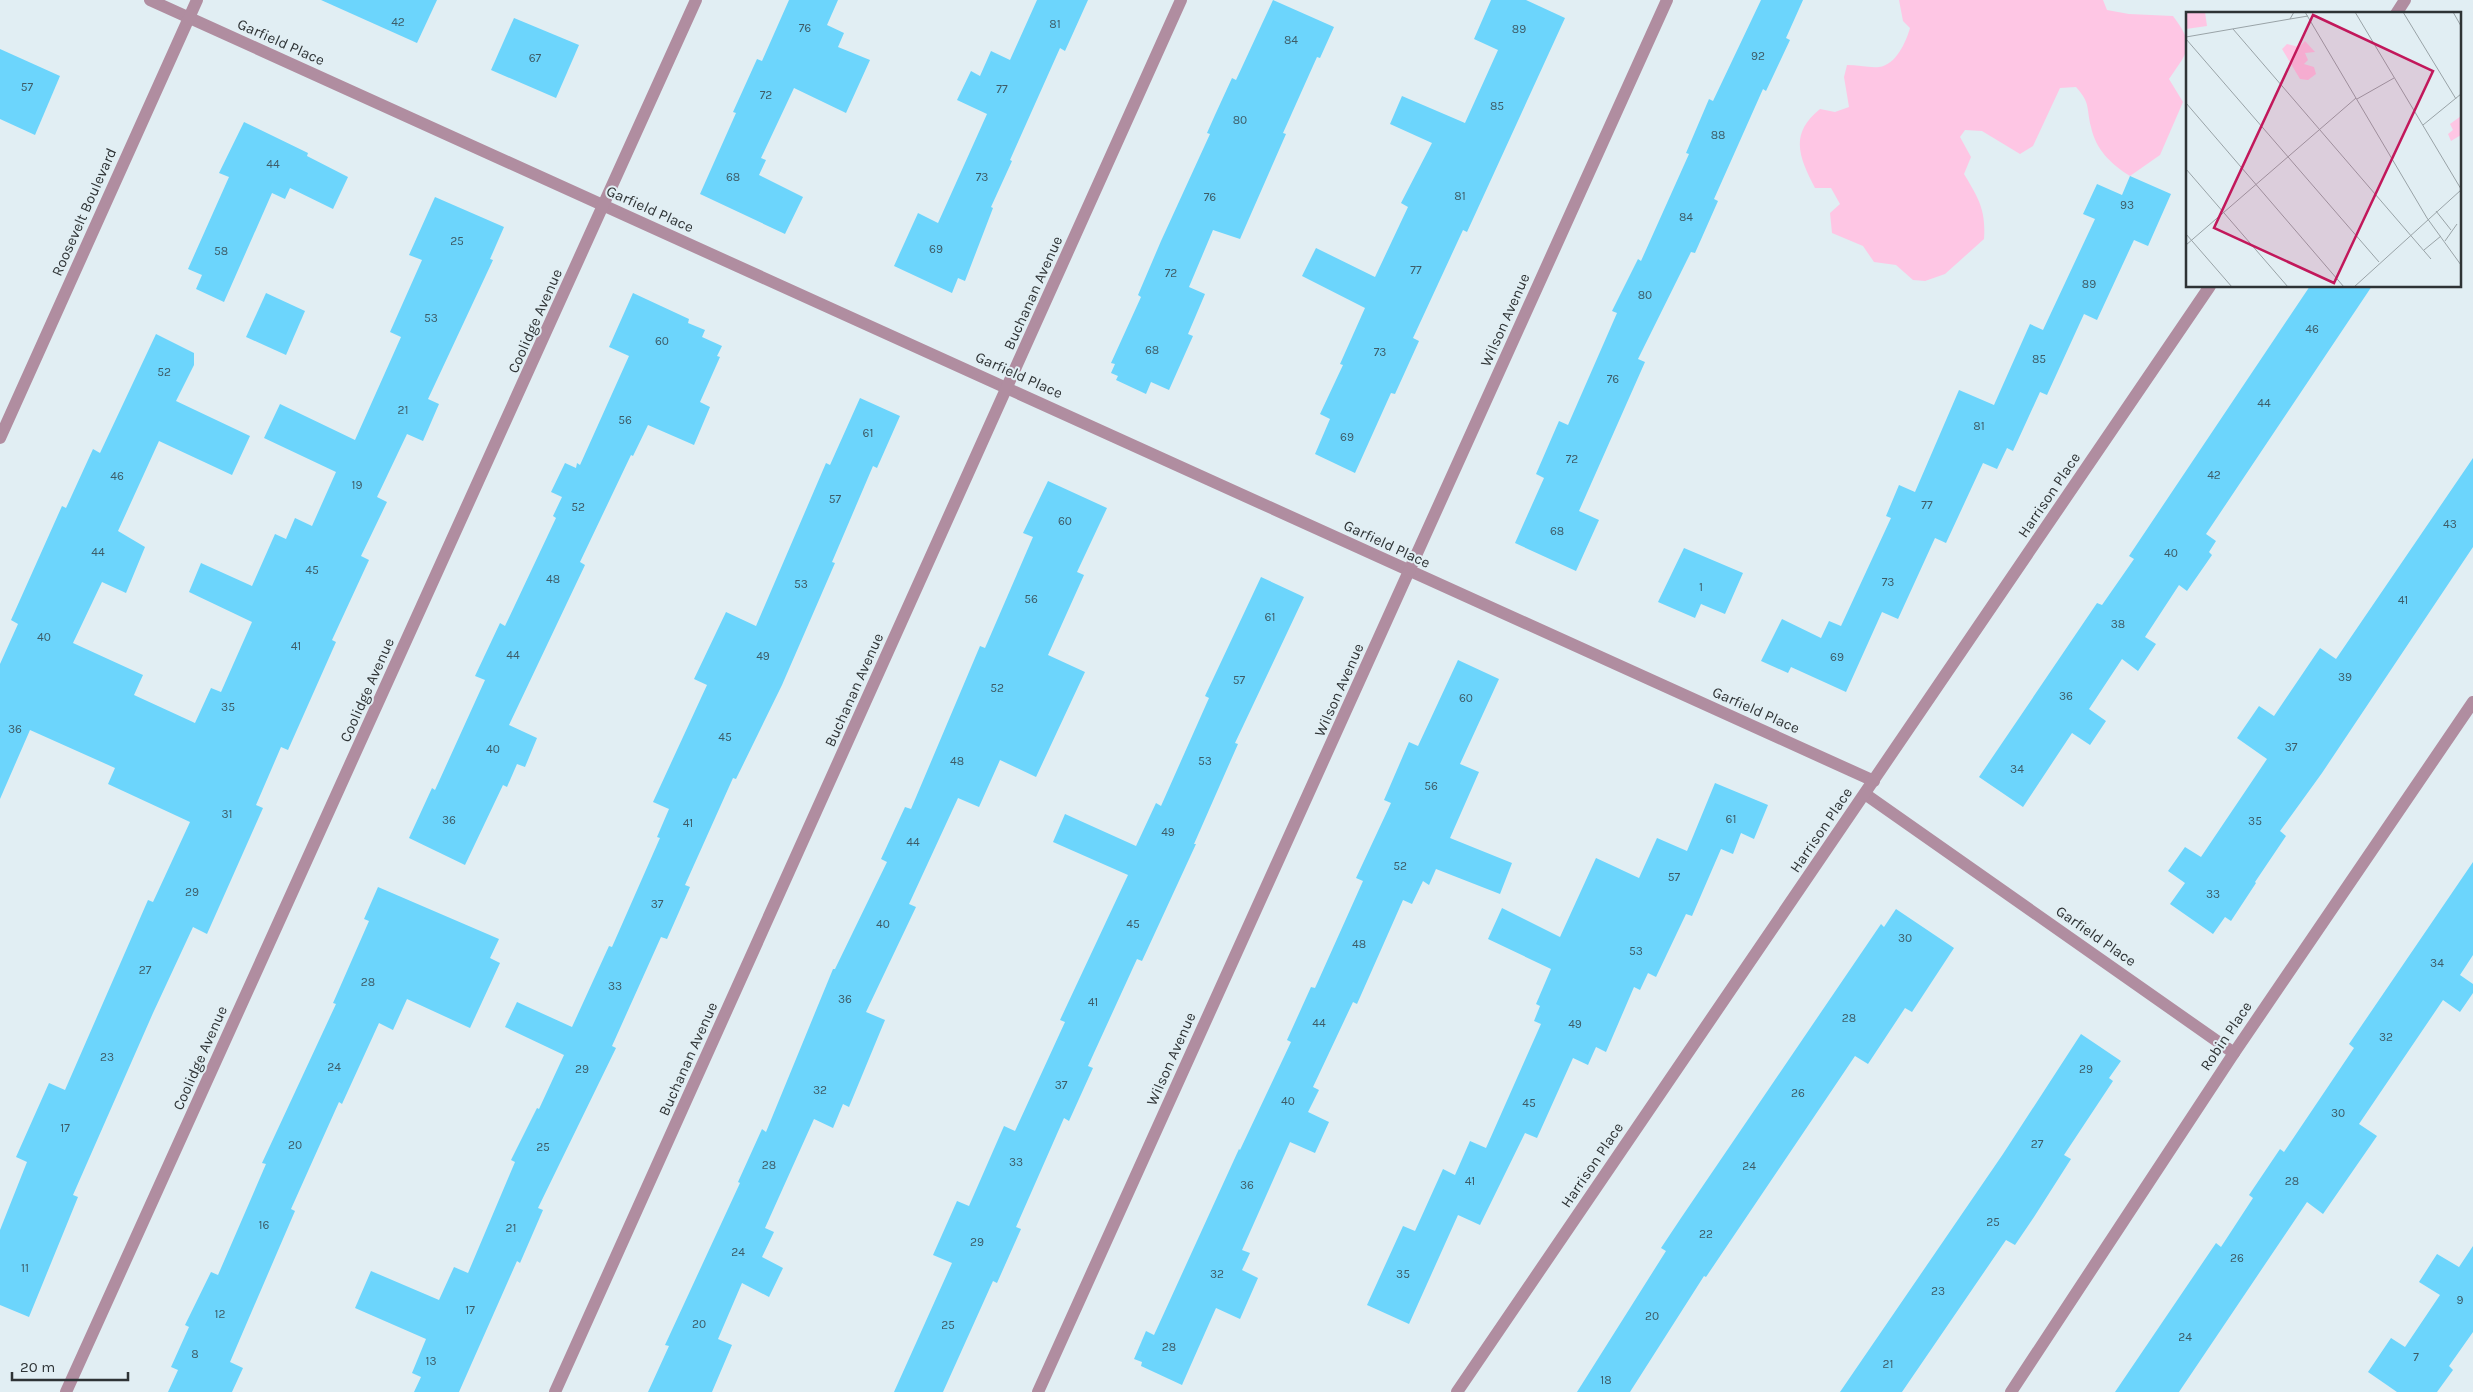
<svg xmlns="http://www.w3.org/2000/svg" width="2473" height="1392" font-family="Karla,sans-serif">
	<rect width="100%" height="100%" fill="#e1eef3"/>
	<!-- green -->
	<path fill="#fec6e4" d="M1899,0h204l4,10 22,4 44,2c23,30 15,35 -4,63l14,23 -23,53 -30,21c-19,-12 -34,-26 -39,-49 -5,-20 0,-23 -15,-40l-16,1 -27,58 -13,8 -38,-23 -17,-1 -5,7 11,20 -7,17c15,25 22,36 20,65l-39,35 -20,7 -12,-1 -17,-15 -22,-3 -11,-16 -31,-13 -2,-20 10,-9 -9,-16h-16c-16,-31 -26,-54 5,-79l15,3 14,-5 -5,-30 3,-12c10,0 23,3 32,2 17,-2 27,-25 31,-39l-7,-7z"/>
	<!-- building -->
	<g fill="#6cd5fc">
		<polygon points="321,0 437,0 417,43"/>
		<polygon points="789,0 838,0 827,25 844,33 838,47 870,60 846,113 794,88 761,158 766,160 759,175 803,197 785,234 700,194 736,113 733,112 757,59 762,61"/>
		<polygon points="1037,0 1088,0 1065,51 1060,48 1010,160 1012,161 991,207 993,208 965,281 958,278 952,293 894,266 918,213 938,223 987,114 957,100 971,71 980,76 991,51 1010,60"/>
		<polygon points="1273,0 1334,27 1320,58 1317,57 1283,133 1286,134 1240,239 1213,230 1189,287 1205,294 1188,334 1193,336 1169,390 1151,382 1146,394 1116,380 1118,376 1111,373 1115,364 1111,363 1141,297 1138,295 1161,241 1210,134 1207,133 1215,115 1232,78 1236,80"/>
		<polygon points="1491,0 1526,0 1565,18 1467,232 1463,230 1413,338 1419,341 1395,394 1391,393 1355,473 1315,454 1330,419 1320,414 1343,365 1340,364 1365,308 1302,276 1316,248 1375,277 1408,207 1401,203 1432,143 1390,124 1402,96 1465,123 1498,50 1474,39"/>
		<polygon points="1761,0 1803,0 1786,38 1790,40 1766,91 1763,89 1714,199 1718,201 1695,253 1691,252 1638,359 1645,362 1579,511 1599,520 1576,571 1515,543 1544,478 1536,474 1559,421 1568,425 1617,313 1612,311 1638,259 1641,261 1689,154 1686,153 1709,99 1713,101"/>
		<polygon points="514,18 579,45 556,98 491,70"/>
		<polygon points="0,49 60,76 35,135 0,119"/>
		<polygon points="244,122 308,153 307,156 348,177 333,209 290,188 285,199 272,193 224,302 196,289 202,275 188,269 229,177 219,173"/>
		<polygon points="2130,176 2171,194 2148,246 2134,240 2097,320 2084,314 2047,395 2040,392 2013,451 2007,448 1997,469 1983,463 1946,543 1935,538 1898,619 1882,612 1846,692 1791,667 1788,673 1761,661 1782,619 1821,638 1829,621 1841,626 1891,518 1886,516 1899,485 1915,492 1959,390 1994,405 2030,324 2043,330 2095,219 2083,214 2097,184 2122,195"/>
		<polygon points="435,197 504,227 490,259 493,260 428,399 439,404 423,441 407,434 377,497 387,502 361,556 369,560 332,640 336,642 288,750 281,747 256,805 263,808 207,934 193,927 153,1013 73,1195 78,1197 29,1317 0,1305 0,1230 27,1162 16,1157 49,1083 65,1090 148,900 153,902 190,822 108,784 115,768 30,730 0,799 0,664 18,624 11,620 62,506 66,508 93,449 100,453 156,334 194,353 194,365 176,401 250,436 232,475 159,441 118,531 145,547 126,593 102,582 73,643 143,675 134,695 195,723 211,688 221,692 252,622 189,592 201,563 252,586 275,534 286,539 295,518 312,526 336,472 264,438 280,404 355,440 401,337 390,332 422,260 409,255"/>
		<polygon points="2310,286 2372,286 2206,534 2216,541 2209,552 2212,555 2187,591 2179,585 2145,637 2156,644 2138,671 2122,659 2089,709 2106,721 2090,745 2072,733 2023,807 1979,777 2097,603 2102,605 2134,559 2129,556"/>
		<polygon points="266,293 305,311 286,355 246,337"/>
		<polygon points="633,293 689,319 688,323 705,330 702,337 722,346 717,356 720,357 700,402 710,407 694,445 648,425 633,456 631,455 580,562 585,565 509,725 537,738 525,767 517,764 507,787 503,785 465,865 409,838 432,788 435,790 485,680 475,676 500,623 505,626 556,518 553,516 562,497 551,492 565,463 576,468 577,463 580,465 629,356 609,347"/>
		<polygon points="860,398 900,416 877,468 873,466 832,562 835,563 782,685 736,779 733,778 685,885 690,887 667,939 661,937 612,1046 616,1048 538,1208 543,1210 520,1263 517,1261 459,1392 414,1392 421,1377 412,1373 426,1339 355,1308 371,1271 439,1300 454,1267 468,1273 515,1162 511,1160 537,1108 539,1109 564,1055 505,1027 517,1002 572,1027 609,946 612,947 660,838 657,837 669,809 653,802 707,685 694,679 726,612 756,626 826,463 830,465"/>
		<polygon points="2473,458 2473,547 2322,773 2280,831 2286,836 2255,882 2256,883 2231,921 2225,917 2213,934 2170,904 2185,883 2168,871 2185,847 2201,857 2267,759 2237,738 2259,706 2274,716 2320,648 2336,659"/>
		<polygon points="1048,481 1107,508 1077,572 1084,575 1048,655 1085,672 1036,777 1000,760 979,807 958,798 909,904 916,907 866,1012 885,1020 849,1107 843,1104 833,1128 814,1119 765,1228 774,1232 762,1257 783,1268 769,1297 742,1283 718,1339 732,1345 712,1392 648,1392 669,1346 665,1345 740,1183 738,1182 762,1129 766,1132 833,969 835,969 887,862 881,859 905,807 911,809 980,646 985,648 1033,537 1023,533"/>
		<polygon points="1684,548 1743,573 1725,614 1701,604 1695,618 1658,602"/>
		<polygon points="1261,577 1304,597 1235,743 1238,744 1194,844 1196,844 1142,961 1137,959 1088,1066 1093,1068 1069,1121 1064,1118 1016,1227 1021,1229 997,1283 993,1281 943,1392 894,1392 952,1263 933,1255 957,1201 969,1206 1004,1126 1015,1131 1065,1022 1060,1020 1128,875 1053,842 1065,814 1136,846 1156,803 1161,806 1209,698 1205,696"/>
		<polygon points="1458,660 1499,679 1460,764 1479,772 1450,838 1512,863 1500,894 1436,869 1429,885 1423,881 1412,904 1403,900 1357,1004 1353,1002 1313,1087 1319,1090 1308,1112 1329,1122 1315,1153 1290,1142 1242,1250 1250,1253 1242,1270 1258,1278 1240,1319 1216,1308 1182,1385 1141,1366 1142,1362 1134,1359 1146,1331 1154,1335 1239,1149 1240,1150 1291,1042 1287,1040 1311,987 1315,988 1363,881 1356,878 1391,803 1384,800 1409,742 1418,746"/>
		<polygon points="1715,783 1768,805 1754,839 1741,833 1733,854 1721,849 1692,916 1686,914 1656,977 1648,973 1640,990 1634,987 1606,1052 1596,1047 1588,1065 1573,1058 1537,1138 1525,1133 1480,1225 1458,1215 1409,1324 1367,1305 1403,1226 1415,1231 1443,1169 1455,1175 1470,1141 1486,1148 1541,1024 1534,1021 1540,1006 1536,1004 1551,969 1488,939 1502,908 1560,937 1596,858 1639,878 1657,838 1687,851"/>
		<polygon points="2473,862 2473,955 2460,975 2473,984 2473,993 2460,1012 2443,1000 2359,1124 2377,1136 2323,1214 2307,1202 2179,1392 2115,1392 2216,1243 2221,1247 2253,1198 2249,1195 2280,1149 2284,1152 2354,1048 2349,1044"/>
		<polygon points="378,887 499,939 490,958 500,963 470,1028 407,999 393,1030 379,1023 342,1104 339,1102 291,1209 295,1211 230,1362 243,1368 232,1392 168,1392 178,1370 171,1367 189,1327 185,1325 211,1272 218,1275 266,1164 262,1163 336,1004 333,1003 369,921 364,919"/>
		<polygon points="1896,909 1954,948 1912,1012 1905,1008 1868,1064 1855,1056 1706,1277 1704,1276 1630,1392 1577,1392 1666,1251 1661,1248 1681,1218 1881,924 1884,927"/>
		<polygon points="2081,1034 2121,1061 2109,1078 2113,1081 2064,1155 2071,1159 2034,1217 2015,1245 2006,1240 1902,1392 1840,1392 2003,1154"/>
		<polygon points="2473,1246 2473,1332 2449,1366 2453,1370 2437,1392 2397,1392 2368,1372 2391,1338 2405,1347 2440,1295 2419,1282 2437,1254 2459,1267"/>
	</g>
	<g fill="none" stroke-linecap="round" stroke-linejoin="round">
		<!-- minor -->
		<g stroke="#b08da0" stroke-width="12">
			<polyline points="150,0 1874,781"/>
			<polyline points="2396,14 2405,0"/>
			<polyline points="0,438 197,0"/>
			<polyline points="1865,794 2234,1053"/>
			<polyline points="66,1392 696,0"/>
			<polyline points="555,1392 1181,0"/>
			<polyline points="1038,1392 1667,0"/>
			<polyline points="1457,1392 2210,286"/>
			<polyline points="2011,1392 2234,1053 2473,702"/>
		</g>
	</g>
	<g text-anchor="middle" stroke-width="4" stroke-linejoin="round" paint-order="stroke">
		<!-- number labels -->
		<g font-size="12" fill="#3e5c67">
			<text x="398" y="26">42</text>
			<text x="1055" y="28">81</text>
			<text x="805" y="32">76</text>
			<text x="1519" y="33">89</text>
			<text x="1291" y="44">84</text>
			<text x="1758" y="60">92</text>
			<text x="535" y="62">67</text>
			<text x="27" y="91">57</text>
			<text x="1002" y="93">77</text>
			<text x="766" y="99">72</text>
			<text x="1497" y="110">85</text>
			<text x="1240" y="124">80</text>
			<text x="1718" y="139">88</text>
			<text x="273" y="168">44</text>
			<text x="733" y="181">68</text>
			<text x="982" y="181">73</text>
			<text x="1460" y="200">81</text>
			<text x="1210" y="201">76</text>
			<text x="2127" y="209">93</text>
			<text x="1686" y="221">84</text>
			<text x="457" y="245">25</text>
			<text x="936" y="253">69</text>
			<text x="221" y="255">58</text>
			<text x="1416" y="274">77</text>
			<text x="1171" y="277">72</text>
			<text x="2089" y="288">89</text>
			<text x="1645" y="299">80</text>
			<text x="431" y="322">53</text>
			<text x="2312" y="333">46</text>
			<text x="662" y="345">60</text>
			<text x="1152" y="354">68</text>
			<text x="1380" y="356">73</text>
			<text x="2039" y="363">85</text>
			<text x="164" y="376">52</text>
			<text x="1613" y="383">76</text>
			<text x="2264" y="407">44</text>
			<text x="403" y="414">21</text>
			<text x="625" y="424">56</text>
			<text x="1979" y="430">81</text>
			<text x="868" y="437">61</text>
			<text x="1347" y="441">69</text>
			<text x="1572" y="463">72</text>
			<text x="2214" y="479">42</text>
			<text x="117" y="480">46</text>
			<text x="357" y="489">19</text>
			<text x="835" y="503">57</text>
			<text x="1927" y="509">77</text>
			<text x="578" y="511">52</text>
			<text x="1065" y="525">60</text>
			<text x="2450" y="528">43</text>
			<text x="1557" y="535">68</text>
			<text x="98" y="556">44</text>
			<text x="2171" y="557">40</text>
			<text x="312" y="574">45</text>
			<text x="553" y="583">48</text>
			<text x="1888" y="586">73</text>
			<text x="801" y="588">53</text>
			<text x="1701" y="591">1</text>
			<text x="1031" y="603">56</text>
			<text x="2403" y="604">41</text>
			<text x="1270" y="621">61</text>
			<text x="2118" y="628">38</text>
			<text x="44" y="641">40</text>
			<text x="296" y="650">41</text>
			<text x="513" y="659">44</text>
			<text x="763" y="660">49</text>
			<text x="1837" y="661">69</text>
			<text x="2345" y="681">39</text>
			<text x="1239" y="684">57</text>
			<text x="997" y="692">52</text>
			<text x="2066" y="700">36</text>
			<text x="1466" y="702">60</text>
			<text x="228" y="711">35</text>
			<text x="15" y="733">36</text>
			<text x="725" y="741">45</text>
			<text x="2291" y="751">37</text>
			<text x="493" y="753">40</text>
			<text x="957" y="765">48</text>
			<text x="1205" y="765">53</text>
			<text x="2017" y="773">34</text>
			<text x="1431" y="790">56</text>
			<text x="227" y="818">31</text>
			<text x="1731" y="823">61</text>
			<text x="449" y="824">36</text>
			<text x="2255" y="825">35</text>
			<text x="688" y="827">41</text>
			<text x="1168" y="836">49</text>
			<text x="913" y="846">44</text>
			<text x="1400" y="870">52</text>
			<text x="1674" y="881">57</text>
			<text x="192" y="896">29</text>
			<text x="2213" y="898">33</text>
			<text x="657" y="908">37</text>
			<text x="883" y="928">40</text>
			<text x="1133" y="928">45</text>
			<text x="1905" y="942">30</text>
			<text x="1359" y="948">48</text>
			<text x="1636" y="955">53</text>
			<text x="2437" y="967">34</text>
			<text x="145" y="974">27</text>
			<text x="368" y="986">28</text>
			<text x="615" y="990">33</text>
			<text x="845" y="1003">36</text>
			<text x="1093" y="1006">41</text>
			<text x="1849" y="1022">28</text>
			<text x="1319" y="1027">44</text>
			<text x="1575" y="1028">49</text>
			<text x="2386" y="1041">32</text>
			<text x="107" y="1061">23</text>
			<text x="334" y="1071">24</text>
			<text x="582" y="1073">29</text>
			<text x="2086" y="1073">29</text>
			<text x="1061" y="1089">37</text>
			<text x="820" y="1094">32</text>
			<text x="1798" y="1097">26</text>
			<text x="1288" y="1105">40</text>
			<text x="1529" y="1107">45</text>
			<text x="2338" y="1117">30</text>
			<text x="65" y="1132">17</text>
			<text x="2037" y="1148">27</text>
			<text x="295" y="1149">20</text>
			<text x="543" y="1151">25</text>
			<text x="1016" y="1166">33</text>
			<text x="769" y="1169">28</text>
			<text x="1749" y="1170">24</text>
			<text x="1470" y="1185">41</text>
			<text x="2292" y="1185">28</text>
			<text x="1247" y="1189">36</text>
			<text x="1993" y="1226">25</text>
			<text x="264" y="1229">16</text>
			<text x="511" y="1232">21</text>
			<text x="1706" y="1238">22</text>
			<text x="977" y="1246">29</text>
			<text x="738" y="1256">24</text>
			<text x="2237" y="1262">26</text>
			<text x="25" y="1272">11</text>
			<text x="1217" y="1278">32</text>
			<text x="1403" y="1278">35</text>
			<text x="1938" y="1295">23</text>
			<text x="2460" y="1304">9</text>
			<text x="470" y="1314">17</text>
			<text x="220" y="1318">12</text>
			<text x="1652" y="1320">20</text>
			<text x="699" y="1328">20</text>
			<text x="948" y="1329">25</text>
			<text x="2185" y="1341">24</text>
			<text x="1169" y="1351">28</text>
			<text x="195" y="1358">8</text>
			<text x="2416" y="1361">7</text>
			<text x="431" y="1365">13</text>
			<text x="1888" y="1368">21</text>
			<text x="1606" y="1384">18</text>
		</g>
		<!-- street labels -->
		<g font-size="15" fill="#2e3335" stroke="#e1eef3">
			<text transform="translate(281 42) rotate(24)" y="5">Garfield Place</text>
			<text transform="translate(650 209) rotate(24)" y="5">Garfield Place</text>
			<text transform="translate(84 212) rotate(-66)" y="5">Roosevelt Boulevard</text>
			<text transform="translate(1033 293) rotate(-66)" y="5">Buchanan Avenue</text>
			<text transform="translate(1505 320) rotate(-66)" y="5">Wilson Avenue</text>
			<text transform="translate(535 321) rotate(-66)" y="5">Coolidge Avenue</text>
			<text transform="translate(1019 375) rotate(24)" y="5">Garfield Place</text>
			<text transform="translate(2049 495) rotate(-56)" y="5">Harrison Place</text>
			<text transform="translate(1387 544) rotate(25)" y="5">Garfield Place</text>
			<text transform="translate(367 690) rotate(-66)" y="5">Coolidge Avenue</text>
			<text transform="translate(854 690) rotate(-66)" y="5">Buchanan Avenue</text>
			<text transform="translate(1339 690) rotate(-66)" y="5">Wilson Avenue</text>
			<text transform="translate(1756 710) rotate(24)" y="5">Garfield Place</text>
			<text transform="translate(1821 830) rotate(-56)" y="5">Harrison Place</text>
			<text transform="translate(2096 936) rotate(35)" y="5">Garfield Place</text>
			<text transform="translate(2226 1036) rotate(-56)" y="5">Robin Place</text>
			<text transform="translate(200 1058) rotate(-66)" y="5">Coolidge Avenue</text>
			<text transform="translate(688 1059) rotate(-66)" y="5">Buchanan Avenue</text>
			<text transform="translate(1171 1059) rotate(-66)" y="5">Wilson Avenue</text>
			<text transform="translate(1592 1165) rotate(-56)" y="5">Harrison Place</text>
		</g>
	</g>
	<!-- overview -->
	<g transform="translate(2186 12)">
		<rect width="275" height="275" fill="#e1eef3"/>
		<path d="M0,0h19l2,14 -21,3zM119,29l10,11 -10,1 3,7 -4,4 10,3 2,7 -8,6 -8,-1 -18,-30 5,-5 12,3zM275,104v19l-10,6 -3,-7 5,-4 -3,-6z" fill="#fec6e4"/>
		<path fill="none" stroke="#99a3a7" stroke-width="1" d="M119,0l122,206 34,47M169,0l106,177M217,0l53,87M267,0l8,14M104,7l18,-3M47,17l198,230M0,25l104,-18 4,-7M0,27l193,223M171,87l37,-21M0,91l158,184M237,113l38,-31M0,157l102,118M250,199l15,19M0,222l46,53M259,229l12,-17M0,233l170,-147M238,238l17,-14M168,275l107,-97"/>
		<path fill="#c2185b" fill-opacity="0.15" stroke="#c2185b" stroke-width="2.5" d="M127,3l120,56 -99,212 -120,-55z"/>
		<rect width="275" height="275" fill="none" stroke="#2e3335" stroke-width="2.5"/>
	</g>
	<!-- scale -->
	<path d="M12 1372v8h116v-8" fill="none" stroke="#2e3335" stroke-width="2.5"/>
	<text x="20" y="1372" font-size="15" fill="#2e3335" stroke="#e1eef3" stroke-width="4" paint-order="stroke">20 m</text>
</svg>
